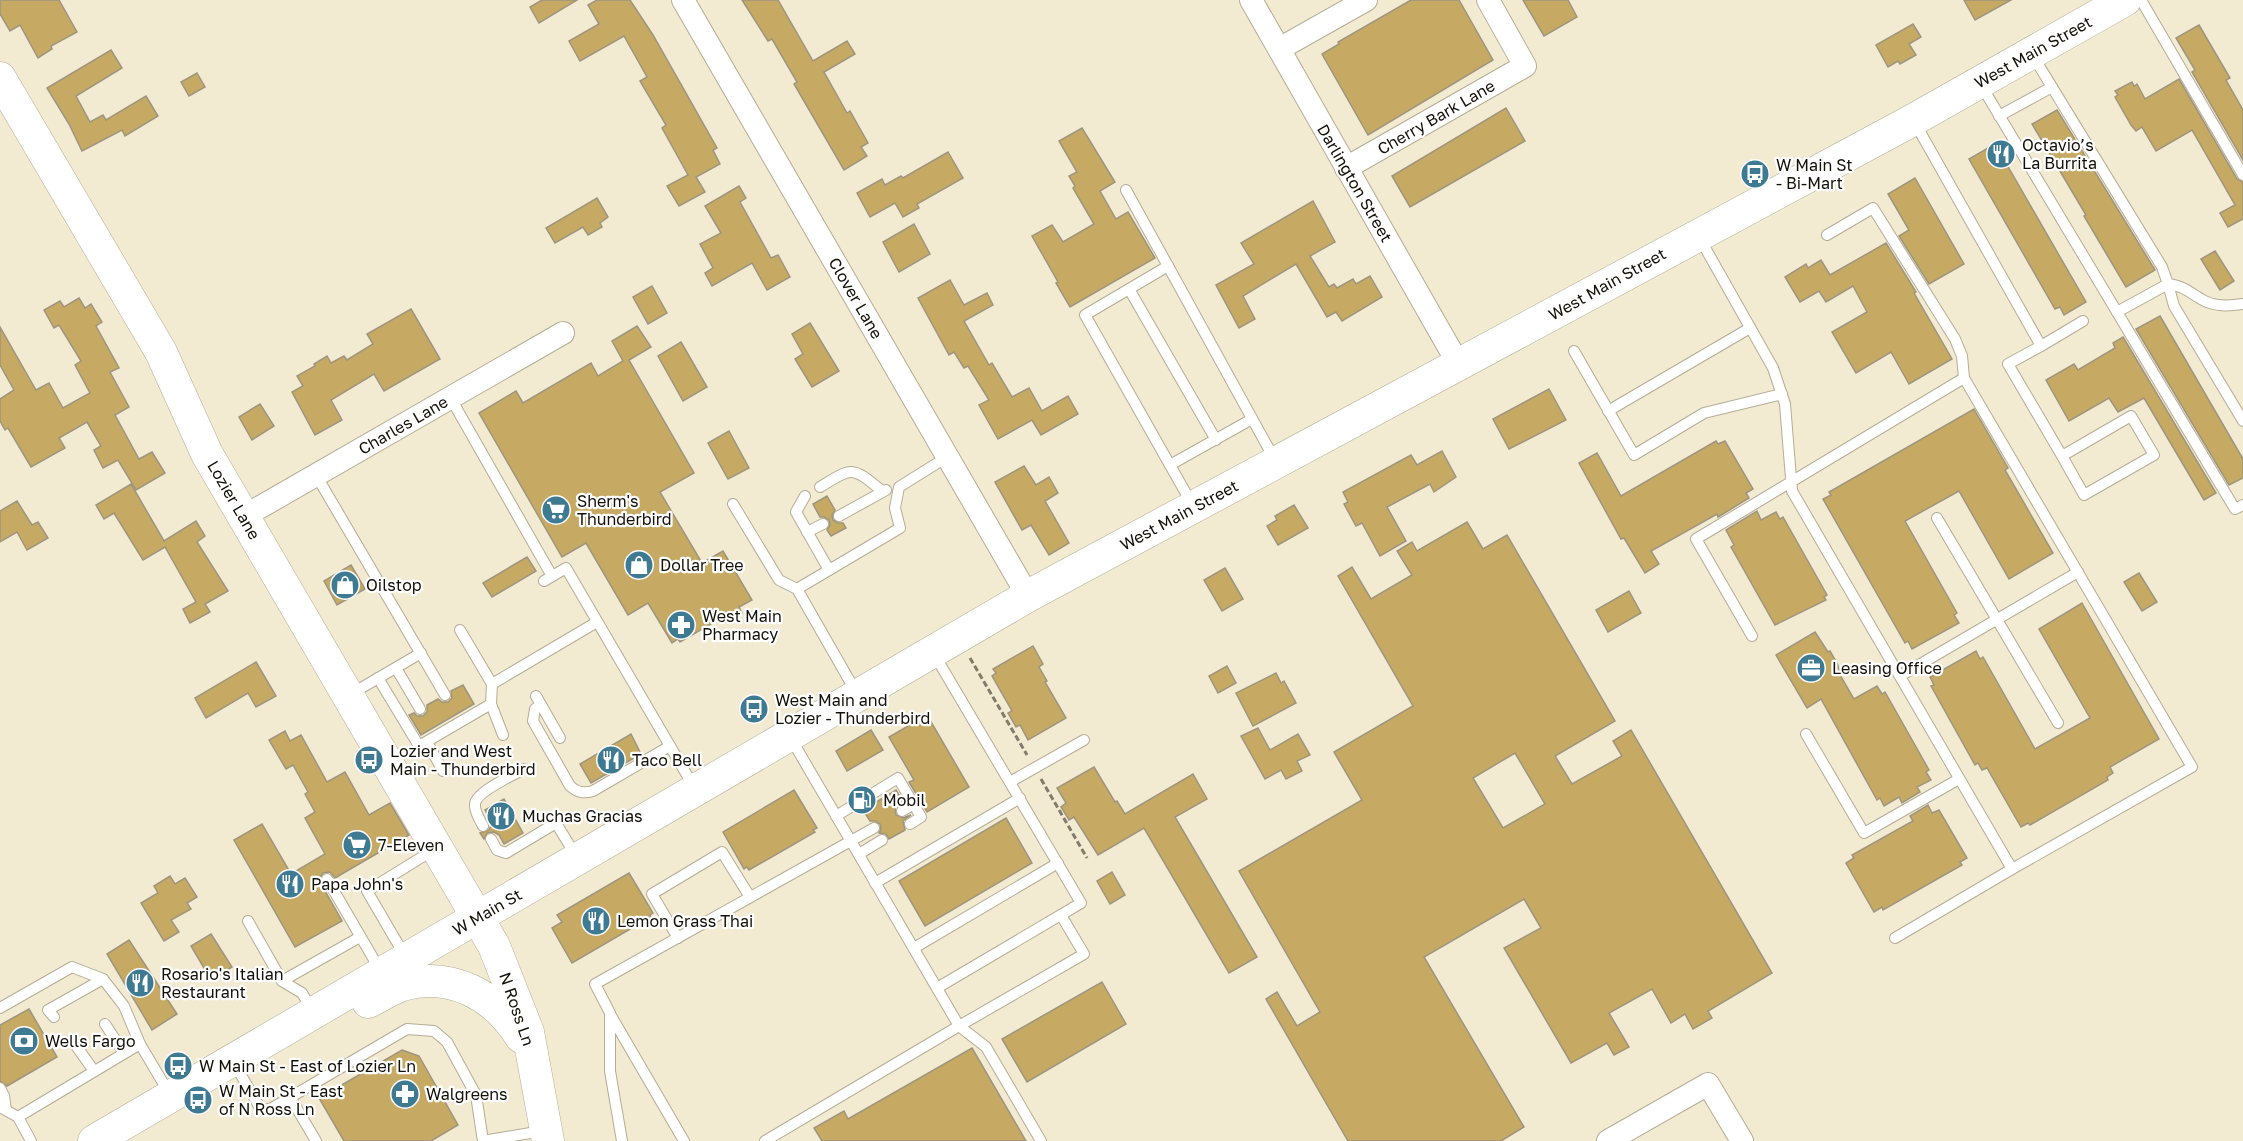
<svg xmlns="http://www.w3.org/2000/svg" width="2243" height="1141" font-family="'Golos Text',sans-serif">
	<rect width="100%" height="100%" fill="#f3ead2"/>
	<!-- building -->
	<g fill="#c6aa64" stroke="#9e957e" stroke-width="1.5" fill-rule="evenodd">
		<polygon points="0,0 59,0 77,32 51,46 52,49 38,58 20,25 10,31 0,14"/>
		<polygon points="542,0 577,0 539,23 530,7"/>
		<polygon points="597,0 630,0 653,35 717,148 713,150 720,164 696,177 705,192 679,206 667,186 688,175 662,128 666,125 640,81 647,77 624,36 580,61 569,41 599,24 588,5"/>
		<polygon points="742,0 778,0 813,61 847,41 855,54 824,72 847,113 850,111 868,143 861,147 867,156 844,170 794,84 797,82 772,39 768,41"/>
		<polygon points="1411,0 1459,0 1493,60 1368,135 1322,54 1339,44 1338,42"/>
		<polygon points="1523,0 1568,0 1577,17 1544,36"/>
		<polygon points="1964,0 2011,0 1975,20"/>
		<polygon points="1913,24 1921,37 1909,44 1916,55 1900,64 1898,61 1888,67 1876,45"/>
		<polygon points="2199,25 2230,78 2226,80 2243,110 2243,160 2192,72 2195,70 2176,38"/>
		<polygon points="111,50 122,68 76,96 90,122 103,115 106,120 146,96 158,116 125,136 122,130 82,151 69,124 47,88"/>
		<polygon points="197,73 205,87 189,96 181,82"/>
		<polygon points="2179,79 2237,179 2243,182 2243,219 2228,227 2220,213 2235,205 2192,130 2156,151 2142,127 2136,131 2131,125 2115,97 2118,95 2115,91 2132,82 2134,86 2137,84 2145,99"/>
		<polygon points="1506,108 1525,141 1410,207 1392,176"/>
		<polygon points="2057,110 2155,270 2126,287 2084,216 2086,215 2032,124"/>
		<polygon points="1082,128 1115,182 1100,191 1116,219 1128,212 1155,258 1070,307 1056,283 1058,282 1032,236 1052,225 1063,242 1094,224 1073,188 1075,186 1069,176 1077,172 1059,141"/>
		<polygon points="1995,144 2086,302 2064,315 2060,307 2055,309 1969,159"/>
		<polygon points="948,152 963,178 917,204 919,208 903,217 895,203 870,217 857,193 882,179 885,185 901,176 903,178"/>
		<polygon points="1915,178 1964,264 1929,284 1899,236 1909,230 1888,194"/>
		<polygon points="739,186 746,198 740,202 771,258 778,255 790,277 767,290 752,263 712,286 705,273 713,268 700,244 721,233 705,206"/>
		<polygon points="597,198 608,217 600,223 602,227 588,235 583,227 555,243 546,228"/>
		<polygon points="1313,201 1335,242 1310,256 1329,287 1334,284 1337,288 1353,279 1356,284 1370,276 1382,297 1342,321 1336,312 1327,317 1296,264 1243,296 1255,319 1239,328 1216,285 1254,264 1241,243"/>
		<polygon points="914,224 930,254 899,272 883,242"/>
		<polygon points="1886,243 1916,292 1914,293 1952,359 1909,384 1891,352 1856,373 1832,332 1867,312 1853,286 1826,302 1819,291 1800,302 1785,277 1806,264 1808,268 1821,260 1830,275"/>
		<polygon points="2215,251 2234,281 2220,290 2201,259"/>
		<polygon points="950,280 964,305 987,293 993,305 964,321 989,365 992,363 1012,397 1029,388 1042,411 1068,396 1078,414 1041,435 1032,420 998,439 979,405 989,400 968,366 964,368 954,352 949,355 918,298"/>
		<polygon points="652,286 667,313 648,324 633,297"/>
		<polygon points="79,298 85,308 91,304 102,322 96,326 119,368 110,372 129,407 115,415 139,459 152,452 165,473 136,490 118,460 103,468 94,450 101,446 87,422 59,438 65,448 31,467 8,428 5,430 0,421 0,399 14,390 0,365 0,327 36,390 49,383 63,408 90,393 75,365 81,361 59,325 54,328 44,310 60,301 64,307"/>
		<polygon points="411,309 440,359 384,391 374,374 331,400 342,420 315,435 292,392 303,386 297,376 315,366 314,364 327,356 331,363 344,356 347,360 373,344 367,334"/>
		<polygon points="2160,316 2243,459 2243,478 2229,485 2136,329"/>
		<polygon points="810,323 839,371 812,387 795,359 803,354 792,334"/>
		<polygon points="637,326 651,347 629,360 694,473 660,492 702,563 723,551 752,600 739,607 742,613 729,620 726,615 680,642 678,639 672,643 648,603 628,615 586,543 562,557 479,413 516,391 523,403 591,363 598,376 623,361 612,341"/>
		<polygon points="2123,337 2216,493 2204,500 2144,398 2118,412 2109,398 2069,421 2046,380 2074,364 2078,370 2115,348 2113,343"/>
		<polygon points="681,342 707,387 683,401 658,356"/>
		<polygon points="1549,389 1566,420 1509,449 1493,419"/>
		<polygon points="260,404 274,426 252,440 239,417"/>
		<polygon points="1974,409 2008,468 2005,470 2053,553 2009,579 1959,491 1905,521 1957,613 1954,615 1959,623 1912,649 1908,641 1905,643 1823,499 1831,495 1829,492"/>
		<polygon points="729,431 749,468 728,479 708,443"/>
		<polygon points="1716,441 1718,444 1725,441 1753,489 1746,493 1749,498 1718,517 1717,514 1651,551 1659,564 1645,573 1624,538 1621,539 1579,463 1597,453 1621,496"/>
		<polygon points="1442,451 1456,477 1434,492 1430,484 1387,507 1406,541 1380,556 1362,523 1356,526 1344,504 1348,502 1343,492 1411,455 1417,465"/>
		<polygon points="1024,466 1036,485 1049,477 1058,493 1045,501 1069,543 1049,555 1031,525 1022,530 995,482"/>
		<polygon points="131,484 164,541 196,521 205,536 197,542 228,591 205,604 210,612 190,623 183,609 196,602 165,547 143,560 114,513 104,519 96,505"/>
		<polygon points="827,496 835,510 832,515 833,520 838,523 843,523 846,528 831,536 827,530 830,525 829,520 824,517 820,517 813,504"/>
		<polygon points="17,501 32,525 38,522 48,538 27,550 17,532 0,542 0,511"/>
		<polygon points="1294,505 1308,528 1278,545 1267,526 1277,520 1275,516"/>
		<polygon points="1757,511 1761,520 1776,512 1780,519 1783,517 1827,595 1824,597 1826,600 1775,625 1731,547 1734,545 1726,530"/>
		<path d="M1467,522l16,27 24,-14 108,186 -60,35 17,28 50,-28 -9,-15 18,-11 141,243 -64,38 4,7 -19,11 -8,-15 -14,9 -19,-34 -43,24 20,34 -15,8 -7,-12 -36,20 -67,-115 37,-20 -17,-29 -100,58 100,170 -23,14h-153l-82,-142 11,-7 20,34 23,-14 -81,-141 123,-71 -28,-48 79,-46 -75,-130 14,-9 19,32 41,-24 -15,-24 15,-9 5,9zM1515,753l30,51 -42,24 -30,-50z"/>
		<polygon points="527,557 536,571 492,597 483,583"/>
		<polygon points="351,565 365,589 337,605 324,581"/>
		<polygon points="1225,568 1243,599 1222,611 1204,580"/>
		<polygon points="2139,573 2157,602 2142,611 2124,582"/>
		<polygon points="1629,591 1641,613 1608,632 1596,610"/>
		<polygon points="2082,603 2159,739 2110,767 2113,773 2107,777 2108,780 2030,825 2028,823 2021,827 1987,768 1982,770 1978,763 1975,765 1931,686 1934,685 1930,677 1976,651 1980,659 1983,657 2035,749 2090,718 2039,629"/>
		<polygon points="1815,632 1828,652 1830,651 1837,663 1840,672 1839,673 1854,699 1877,686 1882,694 1885,692 1929,770 1926,772 1931,780 1917,787 1920,792 1902,803 1899,797 1884,806 1880,798 1877,800 1821,699 1807,708 1776,655"/>
		<polygon points="1033,646 1043,664 1039,667 1047,681 1045,682 1066,718 1028,740 1020,725 1016,727 1008,713 1012,711 992,676 996,673 993,669"/>
		<polygon points="256,662 276,696 256,707 248,693 206,718 195,698"/>
		<polygon points="1227,666 1236,683 1218,693 1209,676"/>
		<polygon points="1276,673 1281,683 1284,681 1296,703 1253,726 1236,693"/>
		<polygon points="463,685 474,704 421,735 409,715 414,713 417,716 423,716 427,712 427,705 438,699 442,702 448,702 452,698 451,691"/>
		<polygon points="927,715 969,787 927,812 909,782 914,780 889,737"/>
		<polygon points="1258,728 1270,750 1298,734 1310,755 1297,761 1302,771 1286,779 1281,770 1265,779 1241,736"/>
		<polygon points="871,730 883,750 847,771 836,751"/>
		<polygon points="285,731 290,741 301,735 327,782 345,772 369,815 390,803 409,835 335,878 330,872 323,873 320,878 320,882 342,921 295,947 234,840 262,824 291,874 325,854 305,818 315,812 305,794 308,792 293,765 286,769 269,740"/>
		<polygon points="631,734 641,754 591,783 580,764"/>
		<polygon points="1094,767 1115,802 1117,801 1125,814 1193,774 1207,799 1175,817 1257,957 1229,973 1144,828 1098,855 1074,817 1069,820 1061,807 1066,803 1057,788"/>
		<polygon points="794,790 817,828 813,830 815,832 749,870 747,867 744,869 723,832"/>
		<polygon points="896,790 903,802 895,808 896,815 903,818 911,815 903,821 905,830 889,839 886,834 879,833 881,829 880,824 875,821 870,821 863,810"/>
		<polygon points="504,799 523,833 504,844 499,835 494,832 487,833 484,839 480,833 489,830 492,822 485,810"/>
		<polygon points="1928,805 1932,813 1939,810 1967,858 1960,862 1962,865 1883,910 1882,907 1874,912 1846,863 1854,858 1852,855 1913,821 1910,816"/>
		<polygon points="1006,818 1032,863 925,926 899,881"/>
		<polygon points="1112,872 1125,895 1110,904 1097,881"/>
		<polygon points="629,873 653,913 650,915 651,917 572,963 552,928 562,922 557,915"/>
		<polygon points="170,876 175,884 185,878 197,897 187,903 191,909 171,920 179,932 164,941 141,903 158,893 154,886"/>
		<polygon points="211,934 232,967 218,976 215,971 208,975 191,946"/>
		<polygon points="129,940 177,1014 152,1030 107,954"/>
		<polygon points="1102,982 1126,1024 1027,1082 1002,1039"/>
		<polygon points="29,1009 57,1057 7,1086 0,1081 0,1025"/>
		<polygon points="972,1048 1026,1141 822,1141 814,1128 844,1111 848,1119"/>
		<polygon points="402,1050 419,1056 458,1125 431,1141 344,1141 319,1098"/>
	</g>
	<g fill="none" stroke-linecap="round" stroke-linejoin="round">
		<!-- lane casing -->
		<g stroke="#b5ac95" stroke-width="12">
			<g id="lane">
				<polyline points="2141,0 2243,175"/>
				<path d="M2033,56l129,211 6,17c18,3 19,7 33,15 13,8 28,7 42,5"/>
				<polyline points="1981,85 2235,509 2243,505"/>
				<polyline points="1999,116 2052,87"/>
				<polyline points="1915,123 2041,346 2083,321"/>
				<polyline points="1126,190 1168,266 1129,289"/>
				<polyline points="1827,235 1873,208 1955,339 1962,356 1964,378"/>
				<polyline points="1699,237 1773,368 1785,404 1792,491 2012,869 2192,767 1964,378 1696,539 1752,636"/>
				<polyline points="1168,266 1275,460"/>
				<polyline points="2117,312 2168,284 2174,306 2243,421"/>
				<polyline points="2041,346 2008,364 2062,456 2131,416 2154,455 2084,495 2062,456"/>
				<polyline points="1574,351 1634,455 1704,413 1782,394"/>
				<polyline points="450,397 552,576"/>
				<polyline points="1608,411 1750,328"/>
				<polyline points="1170,465 1252,419"/>
				<polyline points="316,475 445,695"/>
				<path d="M820,487c33,-20 32,-21 62,4"/>
				<polyline points="805,496 796,512 829,570"/>
				<polyline points="733,504 779,580 797,589 856,692"/>
				<polyline points="1192,504 1085,315 1129,289 1216,440"/>
				<polyline points="839,516 886,490"/>
				<polyline points="1937,518 2058,723"/>
				<polyline points="807,532 823,524"/>
				<polyline points="544,581 566,568 694,787"/>
				<polyline points="797,589 900,528 895,508 899,487 947,457"/>
				<polyline points="934,654 1081,903 937,988"/>
				<polyline points="396,668 420,709"/>
				<polyline points="1900,676 2078,572"/>
				<polyline points="378,678 419,746 491,704 492,684 460,630"/>
				<polyline points="492,684 597,622"/>
				<polyline points="351,694 421,653"/>
				<polyline points="536,696 560,738"/>
				<polyline points="491,704 503,735"/>
				<path d="M541,705l-6,4 -2,12 37,65c7,6 13,8 23,5l77,-45"/>
				<polyline points="1806,734 1864,833 1959,779"/>
				<polyline points="427,742 443,771"/>
				<polyline points="1010,782 1084,740"/>
				<polyline points="902,811 914,804"/>
				<polyline points="836,816 898,778 921,817 910,824"/>
				<path d="M483,826c-3,-6 -9,-15 -8,-22 1,-12 38,-29 49,-35"/>
				<polyline points="491,839 497,850 506,853 556,823 576,856"/>
				<polyline points="859,854 882,840"/>
				<polyline points="327,879 380,970"/>
				<polyline points="875,883 1020,798"/>
				<polyline points="248,921 282,981 360,937"/>
				<polyline points="678,938 652,894 722,852 750,897"/>
				<polyline points="1895,938 2012,869"/>
				<polyline points="914,948 1058,863"/>
				<polyline points="405,956 367,891 435,849"/>
				<polyline points="282,981 302,993 312,1010"/>
				<polyline points="0,1008 72,967 103,979 124,1006 140,1044 169,1093"/>
				<polyline points="610,1014 684,1141"/>
				<polyline points="54,1017 48,1010 103,979"/>
				<polyline points="105,1024 124,1053"/>
				<polyline points="72,1040 94,1071"/>
				<polyline points="234,1063 259,1106 264,1110 272,1108 407,1029 434,1031 447,1042 476,1095 483,1141"/>
				<polyline points="0,1088 4,1096 6,1110"/>
				<polyline points="290,1097 316,1141"/>
				<polyline points="0,1107 18,1117 31,1141"/>
				<polyline points="18,1117 140,1044"/>
				<polyline points="483,1141 542,1131"/>
				<polyline points="622,1141 610,1071 610,1013 595,984 874,828"/>
				<polyline points="765,1141 959,1026 790,737"/>
				<polyline points="1041,1141 986,1047 959,1026 1084,954 1061,915"/>
			</g>
		</g>
		<!-- street casing -->
		<g stroke="#b5ac95" stroke-width="24">
			<g id="street">
				<polyline points="683,0 1028,596"/>
				<polyline points="1251,0 1459,365"/>
				<polyline points="1279,49 1366,0"/>
				<polyline points="1346,168 1525,66 1488,0"/>
				<polyline points="243,517 563,333"/>
				<polyline points="1608,1141 1708,1084 1742,1141"/>
			</g>
		</g>
		<!-- secondary casing -->
		<g stroke="#b5ac95" stroke-width="33">
			<g id="secondary">
				<polyline points="0,78 161,352 207,454 494,946 528,1032 548,1141"/>
				<path d="M368,1002c11,-5 22,-13 34,-17 49,-14 93,10 119,52"/>
				<polyline points="94,1141 1028,596 1913,120 2125,0"/>
			</g>
		</g>
		<!-- path -->
		<g stroke="#817b6b" stroke-width="3" stroke-dasharray="6 3" stroke-linecap="butt">
			<polyline points="970,658 1027,755"/>
			<polyline points="1041,779 1087,858"/>
		</g>
		<!-- lane -->
		<use href="#lane" stroke="#fff" stroke-width="10"/>
		<!-- street -->
		<use href="#street" stroke="#fff" stroke-width="22"/>
		<!-- secondary -->
		<use href="#secondary" stroke="#fff" stroke-width="32"/>
	</g>
	<!-- icons -->
	<defs>
		<g id="restaurant-disc" transform="scale(1.5)"><circle r="9.5" fill="#3e7b92" stroke="#fff"/><path d="M-5-6h1v4h1v-4h1v4h1v-4h1v5L-1.5 .5V6h-2V.5L-5-1ZM5-6V6H3V1.5H1.5Q1.5-4 5-6Z" fill="#fff"/></g>
		<g id="bus-disc" transform="scale(1.5)"><circle r="9.5" fill="#3e7b92" stroke="#fff"/><path d="M-5-6H5V4H4V6H2V4H-2V6H-4V4H-5ZM-3.5-4V0h7V-4ZM-3.5 1.2v1.5H-2V1.2ZM2 1.2v1.5H3.5V1.2Z" fill="#fff"/></g>
		<g id="supermarket-disc" transform="scale(1.5)"><circle r="9.5" fill="#3e7b92" stroke="#fff"/><path d="M-6-5.5h2.5l.6 2H6L4.5 2H-2.5L-4.4-4H-6ZM-1.5 3.2a1.3 1.3 0 1 0 .1 0ZM3 3.2a1.3 1.3 0 1 0 .1 0Z" fill="#fff"/></g>
		<g id="shop-disc" transform="scale(1.5)"><circle r="9.5" fill="#3e7b92" stroke="#fff"/><path d="M-5-2.5h2.3a2.7 3.5 0 0 1 5.4 0H5L5.5 6h-11ZM-1.5-2.5h3a1.5 2.3 0 0 0-3 0Z" fill="#fff"/></g>
		<g id="pharmacy-disc" transform="scale(1.5)"><circle r="9.5" fill="#3e7b92" stroke="#fff"/><path d="M-2-6h4v4h4v4h-4v4h-4v-4h-4v-4h4Z" fill="#fff"/></g>
		<g id="office-disc" transform="scale(1.5)"><circle r="9.5" fill="#3e7b92" stroke="#fff"/><path d="M-6-3h4V-5.5h4V-3h4V5H-6ZM-1-4.5V-3h2v-1.5ZM-6 0V1H6V0Z" fill="#fff"/></g>
		<g id="fuel-disc" transform="scale(1.5)"><circle r="9.5" fill="#3e7b92" stroke="#fff"/><path d="M-5.5-6h7V0h2V4h1.3V-2.5L3-4.5l.8-.8L6-3V5H2.5V1h-1V6h-7ZM-4.2-4.7v3.2H.2V-4.7Z" fill="#fff"/></g>
		<g id="bank-disc" transform="scale(1.5)"><circle r="9.5" fill="#3e7b92" stroke="#fff"/><path d="M-6-4H6V4H-6ZM0-2.3a2.3 2.3 0 1 0 0 4.6a2.3 2.3 0 1 0 0-4.6Z" fill="#fff"/></g>
	</defs>
	<g fill-rule="evenodd">
		<use href="#restaurant-disc" x="2001" y="154"/>
		<use href="#bus-disc" x="1755" y="174"/>
		<use href="#supermarket-disc" x="556" y="510"/>
		<use href="#shop-disc" x="639" y="565"/>
		<use href="#shop-disc" x="345" y="585"/>
		<use href="#pharmacy-disc" x="681" y="625"/>
		<use href="#office-disc" x="1811" y="668"/>
		<use href="#bus-disc" x="754" y="709"/>
		<use href="#bus-disc" x="369" y="760"/>
		<use href="#restaurant-disc" x="611" y="760"/>
		<use href="#fuel-disc" x="862" y="800"/>
		<use href="#restaurant-disc" x="501" y="816"/>
		<use href="#supermarket-disc" x="357" y="845"/>
		<use href="#restaurant-disc" x="290" y="884"/>
		<use href="#restaurant-disc" x="596" y="921"/>
		<use href="#restaurant-disc" x="140" y="983"/>
		<use href="#bank-disc" x="24" y="1041"/>
		<use href="#bus-disc" x="178" y="1066"/>
		<use href="#pharmacy-disc" x="405" y="1094"/>
		<use href="#bus-disc" x="198" y="1100"/>
	</g>
	<g text-anchor="middle" stroke-width="4.5" stroke-linejoin="round" paint-order="stroke">
		<!-- street labels -->
		<g font-size="16" fill="#131008" stroke="#fff">
			<text transform="translate(2033 52) rotate(-29)" y="6">West Main Street</text>
			<text transform="translate(1436 117) rotate(-30)" y="6">Cherry Bark Lane</text>
			<text transform="translate(1355 183) rotate(60)" y="6">Darlington Street</text>
			<text transform="translate(1607 284) rotate(-29)" y="6">West Main Street</text>
			<text transform="translate(856 298) rotate(60)" y="6">Clover Lane</text>
			<text transform="translate(403 425) rotate(-30)" y="6">Charles Lane</text>
			<text transform="translate(234 500) rotate(60)" y="6">Lozier Lane</text>
			<text transform="translate(1179 515) rotate(-28)" y="6">West Main Street</text>
			<text transform="translate(487 912) rotate(-30)" y="6">W Main St</text>
			<text transform="translate(517 1009) rotate(71)" y="6">N Ross Ln</text>
		</g>
		<!-- poi labels -->
		<g font-size="16" fill="#131008" stroke="#fff" text-anchor="start">
			<text x="2022" y="151">Octavio’s<tspan x="2022" dy="18">La Burrita</tspan></text>
			<text x="1776" y="171">W Main St<tspan x="1776" dy="18">- Bi-Mart</tspan></text>
			<text x="577" y="507">Sherm's<tspan x="577" dy="18">Thunderbird</tspan></text>
			<text x="660" y="571">Dollar Tree</text>
			<text x="366" y="591">Oilstop</text>
			<text x="702" y="622">West Main<tspan x="702" dy="18">Pharmacy</tspan></text>
			<text x="1832" y="674">Leasing Office</text>
			<text x="775" y="706">West Main and<tspan x="775" dy="18">Lozier - Thunderbird</tspan></text>
			<text x="390" y="757">Lozier and West<tspan x="390" dy="18">Main - Thunderbird</tspan></text>
			<text x="632" y="766">Taco Bell</text>
			<text x="883" y="806">Mobil</text>
			<text x="522" y="822">Muchas Gracias</text>
			<text x="378" y="851">7-Eleven</text>
			<text x="311" y="890">Papa John's</text>
			<text x="617" y="927">Lemon Grass Thai</text>
			<text x="161" y="980">Rosario's Italian<tspan x="161" dy="18">Restaurant</tspan></text>
			<text x="45" y="1047">Wells Fargo</text>
			<text x="199" y="1072">W Main St - East of Lozier Ln</text>
			<text x="219" y="1097">W Main St - East<tspan x="219" dy="18">of N Ross Ln</tspan></text>
			<text x="426" y="1100">Walgreens</text>
		</g>
	</g>
</svg>
